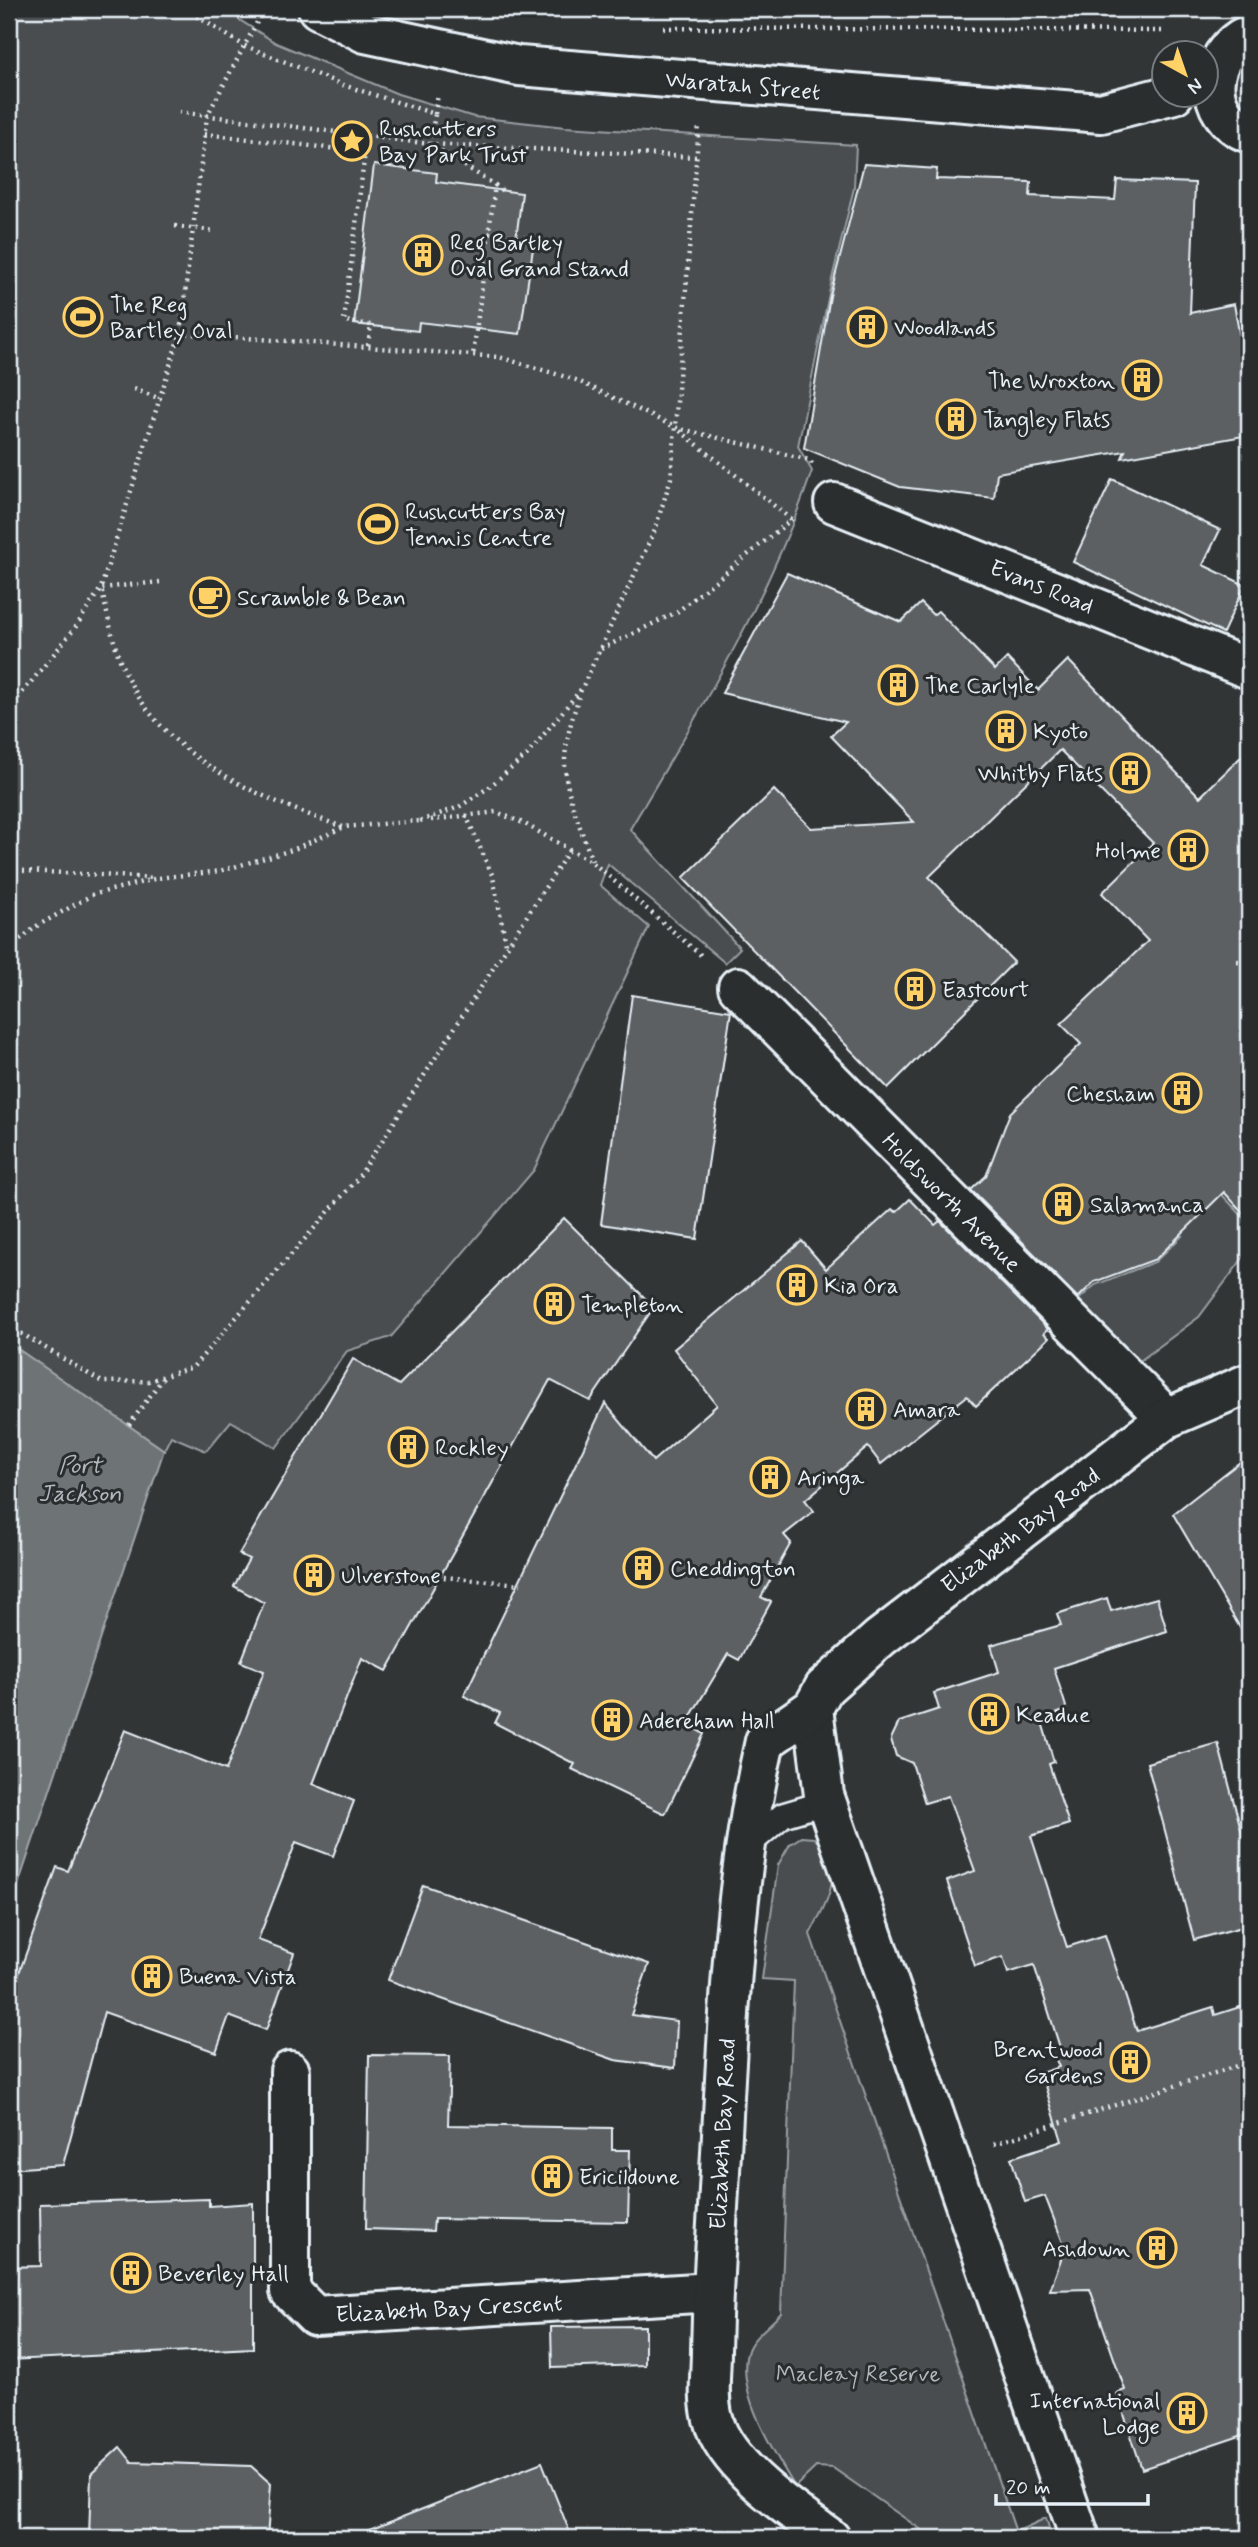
<svg xmlns="http://www.w3.org/2000/svg" width="1258" height="2547" font-family="Mynerve,sans-serif">
	<rect width="100%" height="100%" fill="#323536"/>
	<filter id="ink" filterUnits="userSpaceOnUse"><feTurbulence type="fractalNoise" baseFrequency=".0143" numOctaves="2"/><feDisplacementMap in="SourceGraphic" scale="14" xChannelSelector="R" yChannelSelector="G"/><feConvolveMatrix kernelMatrix="1 2 1 2 8 2 1 2 1" color-interpolation-filters="sRGB"/></filter>
	<g filter="url(#ink)">
		<!-- green -->
		<g fill="#494d4f" stroke="#989fa4" stroke-width="2">
			<path d="M9,9h213l54,34 122,51 76,23 91,10 291,18 -2,43 -22,91 -34,167 14,25c-43,128 -113,242 -182,358l110,119 -15,15 -117,-99 -8,21 49,42 -115,243 -143,167 -44,14 -71,97 -45,-27 -25,30 -35,-15 -7,14 -155,-107z"/>
			<polygon points="727,9 852,9 856,15 727,12"/>
			<polygon points="1080,1046 1249,1223 1249,1250 1199,1317 1137,1363 1076,1302 1095,1285 1155,1262 1182,1236 1038,1086"/>
			<path d="M801,1837l13,1c33,32 14,62 -4,96l206,598 30,-14 6,20h-119l-100,-70 -17,-1 -21,20c-20,-33 -61,-97 -47,-137 5,-14 23,-25 33,-37l13,-332 -32,-2 16,-114 12,-21z"/>
		</g>
		<!-- water -->
		<polygon fill="#6e7376" stroke="#9fa5aa" stroke-width="2" points="9,1343 164,1450 9,1912"/>
		<!-- building -->
		<g fill="#5c6063" stroke="#e8f1f8" stroke-width="2">
			<polygon points="864,164 937,169 936,179 1031,182 1030,196 1115,200 1117,180 1195,183 1190,313 1234,304 1249,388 1249,435 1122,458 1125,451 997,473 994,498 900,487 804,448 830,296"/>
			<polygon points="374,165 437,173 436,182 522,193 516,239 534,242 520,334 419,322 418,331 354,324"/>
			<polygon points="1112,479 1220,530 1203,565 1245,585 1223,633 1073,562"/>
			<polygon points="787,573 901,622 921,603 933,615 938,611 995,670 1007,658 1038,690 1068,660 1200,797 1249,749 1249,1219 1224,1192 1156,1259 1094,1282 1078,1298 971,1190 986,1176 1010,1113 1081,1044 1061,1024 1148,941 1102,893 1153,843 1060,750 929,877 1014,962 888,1088 683,878 774,790 811,828 914,822 831,736 846,722 722,693"/>
			<polygon points="632,995 731,1011 697,1239 601,1224"/>
			<polygon points="910,1199 935,1225 940,1221 1048,1329 1044,1333 1049,1338 976,1406 967,1396 881,1464 868,1447 805,1500 814,1511 784,1535 791,1543 761,1597 771,1602 739,1660 728,1654 686,1724 704,1734 665,1814 572,1769 575,1764 495,1723 500,1713 464,1696 605,1403 653,1461 717,1405 674,1349 802,1241 826,1269 892,1209 896,1212"/>
			<polygon points="564,1218 654,1307 590,1401 550,1380 387,1671 362,1658 313,1784 354,1801 333,1856 296,1842 258,1940 294,1953 266,2030 229,2016 216,2052 104,2012 63,2165 9,2169 9,2001 57,1867 68,1871 125,1730 226,1770 264,1671 241,1662 264,1603 234,1586 249,1559 239,1554 353,1359 399,1385"/>
			<polygon points="1249,1455 1249,1643 1173,1514"/>
			<polygon points="1107,1598 1111,1611 1157,1598 1167,1631 1054,1668 1067,1710 1041,1719 1054,1762 1049,1764 1069,1824 1031,1836 1067,1947 1105,1935 1137,2031 1213,2007 1215,2015 1249,2004 1249,2433 1142,2469 1117,2393 1125,2390 1090,2289 1050,2290 1065,2248 1045,2196 1025,2202 1011,2158 1062,2141 1041,2073 1059,2067 1055,2057 1062,2054 1034,1965 1008,1973 1003,1957 975,1966 947,1881 975,1871 948,1796 925,1803 912,1763 896,1756 891,1739 899,1722 939,1709 934,1693 999,1672 991,1645 1061,1625 1057,1614"/>
			<polygon points="1218,1743 1249,1859 1249,1925 1194,1940 1147,1763"/>
			<polygon points="423,1885 649,1964 631,2015 677,2021 675,2068 615,2060 388,1980"/>
			<polygon points="369,2055 450,2056 448,2125 612,2128 612,2150 630,2150 628,2222 434,2219 433,2231 366,2229"/>
			<polygon points="209,2199 209,2206 253,2203 253,2348 9,2360 9,2267 41,2266 40,2204"/>
			<polygon points="645,2326 645,2365 552,2368 551,2327"/>
			<polygon points="120,2447 132,2462 251,2466 271,2484 267,2538 89,2538 91,2474"/>
			<polygon points="542,2462 572,2538 355,2538 354,2536"/>
		</g>
		<g fill="none" stroke-linecap="round" stroke-linejoin="round">
			<!-- lane casing -->
			<g stroke="#e8f1f8" stroke-width="28">
				<polyline id="lane" points="746,1847 783,1815 827,1802"/>
			</g>
			<!-- street casing -->
			<g stroke="#e8f1f8" stroke-width="44">
				<g id="street">
					<polyline points="318,9 365,33 519,66 1101,113 1174,94"/>
					<path d="M1249,34c-44,20 -48,81 0,99"/>
					<polyline points="834,503 1249,669"/>
					<polyline points="738,987 1167,1418"/>
					<polyline points="813,1708 824,1795 1080,2538"/>
					<polyline points="290,2071 290,2291 315,2316 713,2292"/>
					<path d="M830,2538c-37,-27 -105,-72 -117,-119 -6,-22 -2,-46 -2,-68 1,-43 3,-85 6,-127 10,-162 12,-325 48,-483l48,-33 11,-20 56,-50 287,-220 82,-35"/>
				</g>
			</g>
			<!-- path -->
			<g stroke="#e8f1f8" stroke-width="4.5" stroke-dasharray="2 5" stroke-linecap="butt">
				<polyline points="185,9 243,45 343,85 435,114 430,144 697,157"/>
				<polyline points="663,28 1164,31"/>
				<polyline points="179,112 430,144 495,185 473,355"/>
				<polyline points="435,114 438,94"/>
				<polyline points="204,134 365,152 344,321 371,325 368,346"/>
				<polyline points="365,152 367,136"/>
				<polyline points="495,185 503,191"/>
				<polyline points="175,226 214,231"/>
				<polyline points="489,233 526,238 526,240"/>
				<polyline points="180,333 499,357 576,380 677,428 810,460 812,464"/>
				<polyline points="134,389 161,399"/>
				<polyline points="680,431 791,519"/>
				<path d="M160,582l-59,6c7,27 12,57 23,82 40,89 133,127 219,157"/>
				<polyline points="601,649 677,612 792,519"/>
				<path d="M581,690c-7,23 -15,45 -16,70 -1,32 17,70 27,101"/>
				<polyline points="9,709 75,628 101,588 180,333 207,116 264,9"/>
				<polyline points="466,815 493,877 506,944"/>
				<polyline points="431,820 496,812 523,823 592,862 703,957"/>
				<polyline points="420,821 459,807 488,788 527,755 582,688 654,532 671,478 699,125"/>
				<polyline points="9,870 154,878"/>
				<polyline points="9,948 37,926 92,895 158,878 220,871 292,850 344,827 419,821"/>
				<polyline points="1237,961 1249,962"/>
				<polyline points="9,1326 102,1382 149,1381 193,1367 358,1178 570,849"/>
				<polyline points="129,1425 163,1378"/>
				<polyline points="388,1572 521,1584"/>
				<polyline points="9,2006 14,2007"/>
				<polyline points="994,2144 1249,2062"/>
			</g>
			<!-- lane -->
			<use href="#lane" stroke="#2a2d2e" stroke-width="23"/>
			<!-- street -->
			<use href="#street" stroke="#2a2d2e" stroke-width="38"/>
		</g>
	</g>
	<!-- icons -->
	<defs>
		<g id="sight-ring" transform="scale(2.0125)"><circle r="9.5" fill="#2a2d2e" stroke="#ffd166" stroke-width="1.5"/><path d="M0-6L1.8-2.2L6-1.7L2.9 1.2L3.7 5.4L0 3.3L-3.7 5.4L-2.9 1.2L-6-1.7L-1.8-2.2Z" fill="#ffd166"/></g>
		<g id="building-ring" transform="scale(2.0125)"><circle r="9.5" fill="#2a2d2e" stroke="#ffd166" stroke-width="1.5"/><path d="M-4-6H4V6H1V3H-1V6H-4ZM-2.5-4.3h1.7v1.8h-1.7ZM.8-4.3h1.7v1.8H.8ZM-2.5-1h1.7V.8h-1.7ZM.8-1h1.7V.8H.8Z" fill="#ffd166"/></g>
		<g id="stadium-ring" transform="scale(2.0125)"><circle r="9.5" fill="#2a2d2e" stroke="#ffd166" stroke-width="1.5"/><path d="M0-5a6.5 5 0 1 0 0 10a6.5 5 0 1 0 0-10ZM-3.5-1.8h7v3.6h-7Z" fill="#ffd166"/></g>
		<g id="cafe-ring" transform="scale(2.0125)"><circle r="9.5" fill="#2a2d2e" stroke="#ffd166" stroke-width="1.5"/><path d="M-5.5-4.5H6V0H3Q3 3.5 0 3.5H-2.5Q-5.5 3.5-5.5 0ZM3-3.2v2h1.7v-2ZM-6 4.5H4V6H-6Z" fill="#ffd166"/></g>
	</defs>
	<g fill-rule="evenodd">
		<use href="#sight-ring" x="352" y="141"/>
		<use href="#building-ring" x="423" y="255"/>
		<use href="#stadium-ring" x="83" y="317"/>
		<use href="#building-ring" x="867" y="327"/>
		<use href="#building-ring" x="1142" y="380"/>
		<use href="#building-ring" x="956" y="419"/>
		<use href="#stadium-ring" x="378" y="524"/>
		<use href="#cafe-ring" x="210" y="597"/>
		<use href="#building-ring" x="898" y="685"/>
		<use href="#building-ring" x="1006" y="731"/>
		<use href="#building-ring" x="1130" y="773"/>
		<use href="#building-ring" x="1188" y="850"/>
		<use href="#building-ring" x="915" y="989"/>
		<use href="#building-ring" x="1182" y="1093"/>
		<use href="#building-ring" x="1063" y="1204"/>
		<use href="#building-ring" x="797" y="1285"/>
		<use href="#building-ring" x="554" y="1304"/>
		<use href="#building-ring" x="866" y="1409"/>
		<use href="#building-ring" x="408" y="1447"/>
		<use href="#building-ring" x="770" y="1477"/>
		<use href="#building-ring" x="643" y="1568"/>
		<use href="#building-ring" x="314" y="1575"/>
		<use href="#building-ring" x="989" y="1714"/>
		<use href="#building-ring" x="612" y="1720"/>
		<use href="#building-ring" x="152" y="1976"/>
		<use href="#building-ring" x="1130" y="2062"/>
		<use href="#building-ring" x="552" y="2176"/>
		<use href="#building-ring" x="1157" y="2248"/>
		<use href="#building-ring" x="131" y="2273"/>
		<use href="#building-ring" x="1187" y="2413"/>
	</g>
	<g text-anchor="middle" stroke-width="6" stroke-linejoin="round" paint-order="stroke">
		<!-- street labels -->
		<g font-size="23" fill="#e8f1f8" stroke="#2a2d2e">
			<text transform="translate(743 85) rotate(5)" y="8">Waratah Street</text>
			<text transform="translate(1042 586) rotate(22)" y="8">Evans Road</text>
			<text transform="translate(952 1202) rotate(45)" y="8">Holdsworth Avenue</text>
			<text transform="translate(1020 1530) rotate(-37)" y="8">Elizabeth Bay Road</text>
			<text transform="translate(722 2134) rotate(-87)" y="8">Elizabeth Bay Road</text>
			<text transform="translate(449 2308) rotate(-3)" y="8">Elizabeth Bay Crescent</text>
		</g>
		<!-- poi labels -->
		<g font-size="23" fill="#e8f1f8" stroke="#2a2d2e" text-anchor="start">
			<text x="379" y="136">Rushcutters<tspan x="379" dy="26">Bay Park Trust</tspan></text>
			<text x="450" y="250">Reg Bartley<tspan x="450" dy="26">Oval Grand Stand</tspan></text>
			<text x="110" y="312">The Reg<tspan x="110" dy="26">Bartley Oval</tspan></text>
			<text x="894" y="335">Woodlands</text>
			<text x="1115" y="388" text-anchor="end">The Wroxton</text>
			<text x="983" y="427">Tangley Flats</text>
			<text x="405" y="519">Rushcutters Bay<tspan x="405" dy="26">Tennis Centre</tspan></text>
			<text x="237" y="605">Scramble &amp; Bean</text>
			<text x="925" y="693">The Carlyle</text>
			<text x="1033" y="739">Kyoto</text>
			<text x="1103" y="781" text-anchor="end">Whitby Flats</text>
			<text x="1161" y="858" text-anchor="end">Holme</text>
			<text x="942" y="997">Eastcourt</text>
			<text x="1155" y="1101" text-anchor="end">Chesham</text>
			<text x="1090" y="1212">Salamanca</text>
			<text x="824" y="1293">Kia Ora</text>
			<text x="581" y="1312">Templeton</text>
			<text x="893" y="1417">Amara</text>
			<text x="435" y="1455">Rockley</text>
			<text x="797" y="1485">Aringa</text>
			<text x="670" y="1576">Cheddington</text>
			<text x="341" y="1583">Ulverstone</text>
			<text x="1016" y="1722">Keadue</text>
			<text x="639" y="1728">Adereham Hall</text>
			<text x="179" y="1984">Buena Vista</text>
			<text x="1103" y="2057" text-anchor="end">Brentwood<tspan x="1103" dy="26">Gardens</tspan></text>
			<text x="579" y="2184">Ericildoune</text>
			<text x="1130" y="2256" text-anchor="end">Ashdown</text>
			<text x="158" y="2281">Beverley Hall</text>
			<text x="1160" y="2408" text-anchor="end">International<tspan x="1160" dy="26">Lodge</tspan></text>
		</g>
		<!-- park labels -->
		<g font-size="23" fill="#b0b8bd" stroke="#2a2d2e">
			<text x="858" y="2381">Macleay Reserve</text>
		</g>
		<!-- water labels -->
		<g font-size="24" font-style="italic" fill="#b1b8be" stroke="#2a2d2e">
			<text x="80" y="1473">Port<tspan x="80" dy="28">Jackson</tspan></text>
		</g>
	</g>
	<!-- margin -->
	<rect width="1258" height="2547" fill="none" stroke="#2a2d2e" stroke-width="35"/>
	<rect x="18" y="18" width="1223" height="2512" fill="none" stroke="#e8f1f8" stroke-width="2.5" filter="url(#ink)"/>
	<!-- north arrow -->
	<g transform="translate(1185 74) rotate(140)"><circle r="33" fill="#2a2d2e" stroke="#767b7f" stroke-width="2"/>
	<path d="M0-5L12 26L0 18L-12 26Z" fill="#ffd166"/>
	<text y="-10" font-size="19" font-weight="bold" text-anchor="middle" fill="#e8f1f8">N</text>
	</g>
	<!-- scale -->
	<path d="M996 2494v10h152v-10" fill="none" stroke="#e8f1f8" stroke-width="3.5"/>
	<text x="1006" y="2494" font-size="21" fill="#e8f1f8" stroke="#2a2d2e" stroke-width="5" paint-order="stroke">20 m</text>
</svg>
